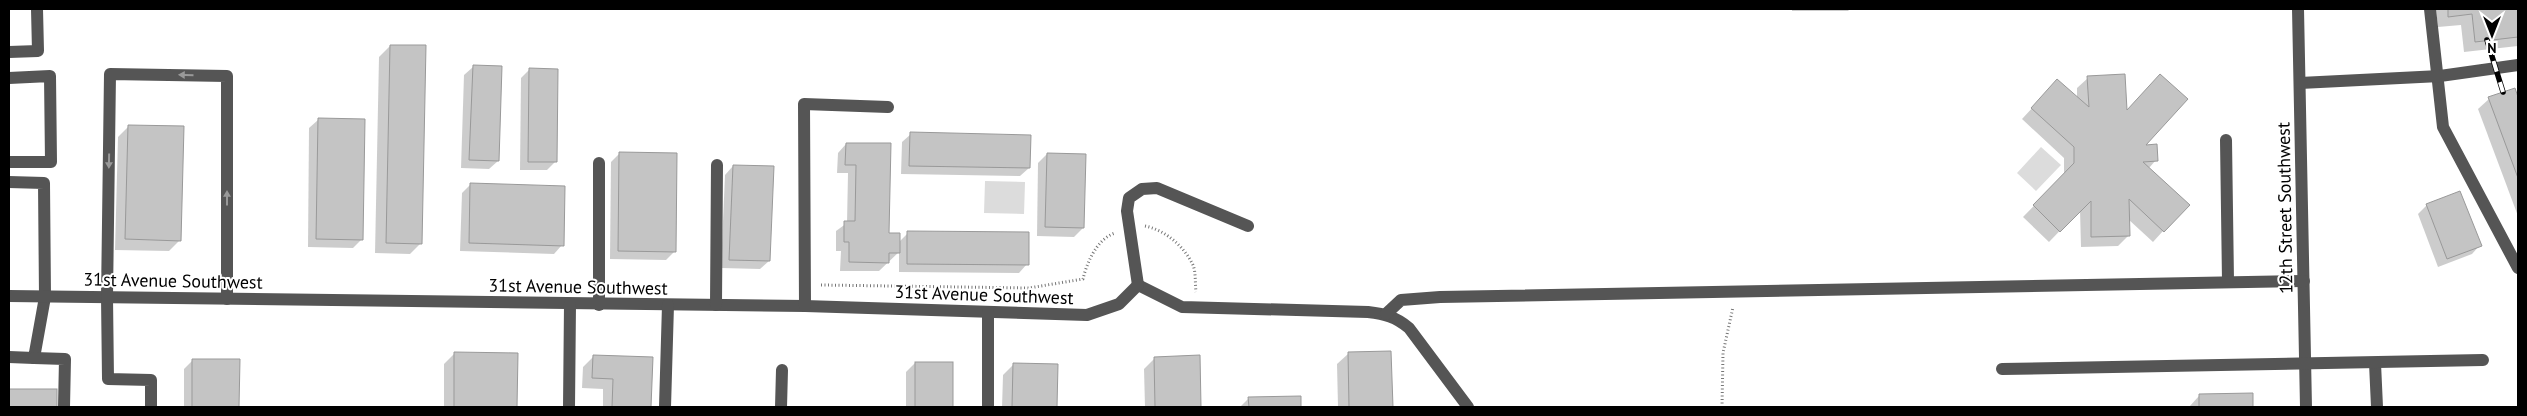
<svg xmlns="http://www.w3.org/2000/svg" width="2527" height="416" font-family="'PT Sans',sans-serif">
	<rect width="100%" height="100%" fill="#fff"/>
	<!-- green -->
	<g fill="#dcdcdc">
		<polygon points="2041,147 2061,165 2036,191 2017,173"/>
		<polygon points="985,181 1025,182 1024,214 984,213"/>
	</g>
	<!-- shadow -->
	<g fill="#0003">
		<polygon points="1792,9 1850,9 1848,11 1792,11"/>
		<polygon points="2139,9 2219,9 2218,10"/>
		<polygon points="2436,9 2518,9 2518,46 2464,52 2461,25 2438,27"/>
		<polygon points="390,46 421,243 410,254 375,253 379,57"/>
		<polygon points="473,67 498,161 489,169 461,168 464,75"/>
		<polygon points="530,69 556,161 547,170 520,170 521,78"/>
		<polygon points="2088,78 2126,112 2143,146 2156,160 2149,168 2163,231 2153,242 2128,219 2129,235 2118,246 2081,247 2080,210 2049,242 2023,217 2064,175 2064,158 2022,119 2047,92 2077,99 2077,88"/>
		<polygon points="2514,89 2518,101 2518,216 2478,109 2489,99"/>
		<polygon points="318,120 362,239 353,248 308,247 309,128"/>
		<polygon points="129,126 180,240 169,251 115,250 118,137"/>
		<polygon points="911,134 1029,168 1020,176 901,174 902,142"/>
		<polygon points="846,144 888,234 899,242 908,233 1027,264 1019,273 899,272 899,252 879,271 840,271 841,251 836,251 836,231 847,223 848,173 837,173 838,153"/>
		<polygon points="620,153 674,252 666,260 610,259 611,162"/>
		<polygon points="1047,154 1083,228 1074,237 1037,236 1038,163"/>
		<polygon points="733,166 769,261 760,269 721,268 725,175"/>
		<polygon points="471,184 562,245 554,254 460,251 462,193"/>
		<polygon points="2427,205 2480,245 2472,254 2438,267 2418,214"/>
		<polygon points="455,353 517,354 516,407 444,407 444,364"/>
		<polygon points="1390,353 1391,407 1338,407 1337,364 1348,354"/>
		<polygon points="594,356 652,358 650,407 603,407 603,389 582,388 583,367"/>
		<polygon points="1199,357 1200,407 1145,407 1144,369 1155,358"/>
		<polygon points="193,360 239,360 238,407 184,407 184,369"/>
		<polygon points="915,363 951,363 951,407 906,407 906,372"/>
		<polygon points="1014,364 1057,365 1055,407 1002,407 1003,375"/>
		<polygon points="9,390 56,390 55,407 9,407"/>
		<polygon points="2251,394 2252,407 2189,407 2199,396"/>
		<polygon points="1300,397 1300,407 1240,407 1249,398"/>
	</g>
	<!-- building -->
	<g fill="#c4c4c4" stroke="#999">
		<polygon points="2448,9 2518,9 2518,37 2475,42 2472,14 2448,17"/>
		<polygon points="390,45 426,45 422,244 386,243"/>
		<polygon points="473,65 502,66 499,161 469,160"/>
		<polygon points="529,68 558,69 557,162 528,162"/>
		<polygon points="2125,74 2127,110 2160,74 2188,99 2146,145 2157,144 2158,161 2143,162 2190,205 2164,232 2129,199 2130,236 2091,237 2091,201 2060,232 2033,205 2074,163 2074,147 2031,108 2057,79 2089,107 2087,76"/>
		<polygon points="2515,88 2518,97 2518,178 2488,97"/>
		<polygon points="318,118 365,119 363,240 316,239"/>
		<polygon points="128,125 184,126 181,241 125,239"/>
		<polygon points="910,132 1031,135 1030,168 909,166"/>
		<polygon points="846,143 891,143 889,233 900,233 900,253 889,253 889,263 849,262 849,242 844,242 844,221 855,221 856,165 845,165"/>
		<polygon points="619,152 677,153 676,252 618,251"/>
		<polygon points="1047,153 1086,154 1084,228 1045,227"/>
		<polygon points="733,165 774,166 770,261 729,260"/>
		<polygon points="470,183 565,186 564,246 469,243"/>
		<polygon points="2460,191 2482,246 2447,259 2426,204"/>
		<polygon points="907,231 1029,232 1029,265 907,264"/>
		<polygon points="1391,351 1393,407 1349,407 1348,352"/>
		<polygon points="454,352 518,353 517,407 454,407"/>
		<polygon points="593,355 653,357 651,407 612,407 613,379 592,378"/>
		<polygon points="1200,355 1201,407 1155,407 1154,357"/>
		<polygon points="192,359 240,359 239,407 192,407"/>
		<rect x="915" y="362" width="38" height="45"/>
		<polygon points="1013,363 1058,364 1057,407 1012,407"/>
		<rect x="9" y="389" width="48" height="18"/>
		<polygon points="2253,393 2253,407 2199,407 2199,394"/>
		<polygon points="1301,396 1301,407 1249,407 1248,397"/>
	</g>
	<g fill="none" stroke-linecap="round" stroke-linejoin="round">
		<!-- path -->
		<g stroke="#777" stroke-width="3" stroke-dasharray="1 2.5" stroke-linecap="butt">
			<path d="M1145,226c20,4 39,20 48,39 3,7 2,19 3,27"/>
			<path d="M821,285l208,3 54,-9c4,-17 14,-40 32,-46"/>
			<polyline points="1722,407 1723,353 1733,307"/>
		</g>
		<!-- minor -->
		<g stroke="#555" stroke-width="12">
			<polyline points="2298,9 2306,407"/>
			<polyline points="2430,9 2443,127 2518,268"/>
			<polyline points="9,52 38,51 37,9"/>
			<polyline points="9,78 50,76 51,162 9,162"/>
			<polyline points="2300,83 2440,76 2518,65"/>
			<polyline points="2226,140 2228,281"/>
			<polyline points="599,163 599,305"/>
			<polyline points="9,182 44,183 45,297 34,358 9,357"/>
			<path d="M1138,285l44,22 186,5c17,2 28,5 41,16l59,79"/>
			<polyline points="1138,285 1127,211 1129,198 1142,189 1157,188 1248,226"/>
			<polyline points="9,296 805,306 1087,315 1119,304 1138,285"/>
			<polyline points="716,305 717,165"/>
			<polyline points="805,306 804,104 888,107"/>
			<polyline points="1386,314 1401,300 1440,297 2304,281"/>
			<polyline points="34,358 65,359 64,407"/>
			<polyline points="2375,363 2377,407"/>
			<polyline points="2002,369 2483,360"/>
			<polyline points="151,407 151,380 108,379 107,297 110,74 227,76 227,299"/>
			<polyline points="569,407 570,304"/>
			<polyline points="665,407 668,305"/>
			<polyline points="781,407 782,370"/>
			<polyline points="988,407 988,312"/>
		</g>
		<!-- rail casing -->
		<g stroke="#000" stroke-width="5.5">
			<polyline id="rail" points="2487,40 2503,92"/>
		</g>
		<!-- rail -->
		<use href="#rail" stroke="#fff" stroke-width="4" stroke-dasharray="11" stroke-linecap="butt"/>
	</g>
	<!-- one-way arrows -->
	<defs><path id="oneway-solid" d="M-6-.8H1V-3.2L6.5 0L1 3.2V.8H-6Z" transform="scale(1.25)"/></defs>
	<g fill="#999">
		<use href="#oneway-solid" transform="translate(186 75) rotate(-179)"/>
		<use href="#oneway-solid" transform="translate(109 161) rotate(91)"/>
		<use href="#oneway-solid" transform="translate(227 198) rotate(-90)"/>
	</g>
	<g text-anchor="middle" stroke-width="4" stroke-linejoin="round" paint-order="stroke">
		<!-- street labels -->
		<g font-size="18" fill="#000" stroke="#fff">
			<text transform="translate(2285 208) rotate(-91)" y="6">12th Street Southwest</text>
			<text transform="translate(173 281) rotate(1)" y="6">31st Avenue Southwest</text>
			<text transform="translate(578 287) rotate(1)" y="6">31st Avenue Southwest</text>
			<text transform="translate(984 295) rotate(2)" y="6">31st Avenue Southwest</text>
		</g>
	</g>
	<!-- border -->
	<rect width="2527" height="416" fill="none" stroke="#000000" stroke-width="20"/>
	<!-- north arrow -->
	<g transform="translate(2492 35) rotate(180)" stroke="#ffffff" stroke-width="4" paint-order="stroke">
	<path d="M0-4L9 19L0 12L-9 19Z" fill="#000000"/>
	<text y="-8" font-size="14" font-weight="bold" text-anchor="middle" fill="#000000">N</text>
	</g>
</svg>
